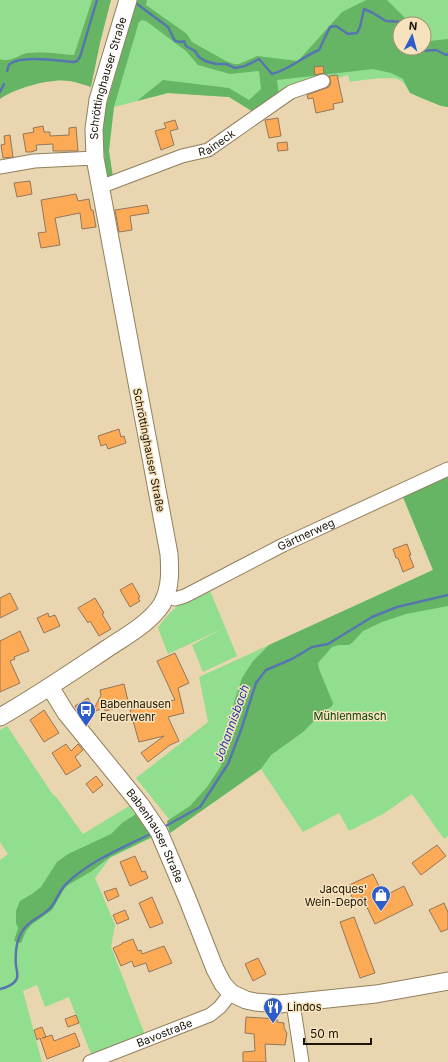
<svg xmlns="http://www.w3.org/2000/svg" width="448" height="1062" font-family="Inter,sans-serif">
	<rect width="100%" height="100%" fill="#e9d6b0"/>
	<!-- green -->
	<g fill="#91de8f" fill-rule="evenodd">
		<path d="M0,0h92l-18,55c-15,-1 -32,-4 -47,-2 -9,2 -18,10 -27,6z"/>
		<path d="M147,0h301v107c-7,-1 -33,-10 -38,-15 -5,-5 -5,-11 -13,-13 -11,-2 -35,1 -47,3l-2,-7 -69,21 -24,17 -26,-16 -61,-4 -54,14 27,-92zM400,24h24v24h-24z"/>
		<polygon points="448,473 448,836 444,839 412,794 383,814 349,831 339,813 303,832 261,769 170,833 167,824 169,819 136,778 208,722 199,677 433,570 403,497"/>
		<path d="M209,588l28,68 -34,16 -11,-27 30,-16 -54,25 -10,-26c14,-22 29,-28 51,-40z"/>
		<polygon points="7,726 51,792 57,798 83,834 129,806 136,814 132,817 151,838 110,858 95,878 115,925 111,947 145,1035 91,1054 69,997 45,1007 37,985 23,991 42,1062 0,1062 0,860 8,854 0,842 0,730"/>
	</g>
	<!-- forest -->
	<g fill="#65b564">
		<path d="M92,0h19l-11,43 -9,44c-7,-2 -14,-5 -22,-6 -18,-3 -54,7 -69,18v-40c9,4 18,-4 27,-6 15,-2 32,1 47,2z"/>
		<polygon points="137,0 147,0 146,5 187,34 192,42 226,61 234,64 239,64 257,56 298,61 342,12 366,0 387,0 411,24 400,24 400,48 424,48 424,36 429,41 448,39 448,107 441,106 410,93 403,79 391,73 373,69 277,80 279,96 255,113 229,97 168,93 137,101 163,80 229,88 249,100 261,89 259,71 230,74 198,65 186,51 146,21 142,20 139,22 114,107 109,151 113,177 107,177 104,152 103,131 105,110"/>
		<polygon points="448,473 448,606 406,614 382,622 363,631 353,642 349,645 339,645 332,647 318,663 319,669 333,703 332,706 321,714 303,732 271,755 261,769 170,833 167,821 190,806 207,787 221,766 224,742 235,699 242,678 253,661 269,645 433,570 403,497"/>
		<polygon points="136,814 152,837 110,857 92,871 68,885 64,889 52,910 31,925 26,931 21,943 14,941 18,928 16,923 16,911 20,901 32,894 41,887 57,862 68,854 81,848 111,834 122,823"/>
	</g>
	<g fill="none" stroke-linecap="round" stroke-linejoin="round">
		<!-- stream -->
		<g stroke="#5975ae" stroke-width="2.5">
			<path d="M133,1l35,26 7,14 7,1 2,-1 2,5 9,5 4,6 6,4 11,3h10l9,4 10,-2 14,-7 13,15c17,-4 30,-17 47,-24l11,-23 6,-1 12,8 9,-1 3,-6 4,-18 9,4 13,8 18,1 1,2"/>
			<polyline points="409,48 419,51 436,50 446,55 448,54"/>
			<path d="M7,71c1,-2 1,-4 2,-6 9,-11 52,-4 65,-3l3,-1 3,-4 17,-57"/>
			<polyline points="0,92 4,84"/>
			<polyline points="164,827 200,807 228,764 241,730 256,683 266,670 292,659 312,647 328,644 372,617 397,607 448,595"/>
			<path d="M0,989c6,-1 15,-5 17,-11 1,-4 0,-8 -1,-12 -1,-12 0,-26 7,-36 7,-11 20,-13 28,-23 6,-7 8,-16 15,-23 23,-23 57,-36 86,-51"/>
		</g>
	</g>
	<!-- building -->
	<g fill="#fdaa56" stroke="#93765b">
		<polygon points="323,66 324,73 315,75 314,67"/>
		<polygon points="337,75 343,102 333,104 334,109 316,113 313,98 308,99 307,95 329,87 331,82 329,76"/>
		<polygon points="278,118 281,136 269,138 265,120"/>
		<polygon points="175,120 178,129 170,131 174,145 161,150 155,131 166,128 164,123"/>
		<polygon points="43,126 44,132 50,132 50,136 69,135 69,128 76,127 78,151 53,151 53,144 36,145 37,150 31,152 26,152 23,134 34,132 33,128"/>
		<polygon points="10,135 13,157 3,158 1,145 5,144 4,136"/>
		<polygon points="287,142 288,150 278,151 277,143"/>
		<polygon points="30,181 32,194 17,197 14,183"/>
		<polygon points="76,194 78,201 89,199 91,210 93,210 96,227 82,229 80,213 55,218 60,245 41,248 38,233 46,232 41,200"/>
		<polygon points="147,205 149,213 130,216 132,230 119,232 115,210"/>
		<polygon points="119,429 121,437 124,436 126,443 108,449 106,444 101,446 98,436"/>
		<polygon points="407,544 411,555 409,555 414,567 403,572 398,558 396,558 393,549"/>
		<polygon points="132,583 140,597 138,598 140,601 130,607 120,590"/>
		<polygon points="10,593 18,609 0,618 0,598"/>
		<polygon points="95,598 104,613 102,614 111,629 99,636 90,621 88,623 78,608"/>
		<polygon points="48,613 49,617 55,615 60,626 44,633 37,618"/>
		<polygon points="20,631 29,651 14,657 15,659 10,661 20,683 0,692 0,641"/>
		<polygon points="175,653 189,683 178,688 184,713 168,717 179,741 170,745 148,762 141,753 164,736 139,742 130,710 175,700 157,661"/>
		<polygon points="124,684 129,705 105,711 104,707 92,713 101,695 100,690"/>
		<polygon points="88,698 94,709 82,717 75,706"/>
		<polygon points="44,710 59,733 44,742 30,720"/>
		<polygon points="66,744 71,751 78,744 83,750 75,757 81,766 66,775 52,753"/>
		<polygon points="96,776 103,785 93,793 86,784"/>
		<polygon points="437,845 446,856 421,875 412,863"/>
		<polygon points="135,856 142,872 145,871 148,878 130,886 120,862"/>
		<polygon points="373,874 384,896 404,886 413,905 375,924 362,897 354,901 347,886"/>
		<polygon points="116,888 119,896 108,901 104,892"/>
		<polygon points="152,897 163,923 150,928 139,903"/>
		<polygon points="444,903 448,912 448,929 441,932 429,910"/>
		<polygon points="125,910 129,919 117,924 113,915"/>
		<polygon points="354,917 375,973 360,978 340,922"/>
		<polygon points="133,939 138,951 141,950 142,954 164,946 172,963 149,972 146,963 134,967 132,961 121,966 113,948 122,944 122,943"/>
		<polygon points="258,958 266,974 253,981 245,964"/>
		<polygon points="76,1015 79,1023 68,1027 65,1019"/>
		<polygon points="246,1017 277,1019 277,1022 284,1023 284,1028 287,1033 285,1045 265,1044 266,1062 243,1062 243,1052 255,1051 254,1034 245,1033"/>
		<polygon points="42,1027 46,1037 42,1038 52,1035 54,1041 75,1033 80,1046 47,1059 40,1038 37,1040 34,1030"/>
	</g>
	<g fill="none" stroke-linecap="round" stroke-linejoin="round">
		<!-- minor casing -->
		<g stroke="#917f5c" stroke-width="15">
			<g id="minor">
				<polyline points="0,167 34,161 95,158"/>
				<path id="s1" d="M100,187l82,-31 26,-6 83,-58 32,-11"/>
				<path id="s2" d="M166,595l9,4 10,-3 98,-51 165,-76"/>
				<polyline points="293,1003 302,1062"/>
				<path id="s3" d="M90,1062l120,-47 10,-8 11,-14"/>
			</g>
		</g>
		<!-- major casing -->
		<g stroke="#917f5c" stroke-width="19">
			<g id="major">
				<path id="s4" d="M50,687l16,26 74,91 19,28 28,66 28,71 8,15 8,9 15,7 9,2 24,2 97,-10 72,-13"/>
				<path id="s5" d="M0,717c37,-21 72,-45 108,-69 18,-12 42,-25 54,-44 9,-16 8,-33 7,-50l-74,-396 -1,-29 4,-29 30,-100"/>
			</g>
		</g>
		<!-- minor -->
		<use href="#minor" stroke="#fff" stroke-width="13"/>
		<!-- major -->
		<use href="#major" stroke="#fff" stroke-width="17"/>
	</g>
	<!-- icons -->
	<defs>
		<g id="bus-pin" transform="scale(1)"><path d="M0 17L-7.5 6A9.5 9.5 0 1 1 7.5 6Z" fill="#2d5dcb" stroke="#f6e3bd"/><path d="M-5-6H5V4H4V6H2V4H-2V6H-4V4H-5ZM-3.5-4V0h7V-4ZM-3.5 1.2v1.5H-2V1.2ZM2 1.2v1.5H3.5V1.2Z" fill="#fff"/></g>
		<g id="shop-pin" transform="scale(1)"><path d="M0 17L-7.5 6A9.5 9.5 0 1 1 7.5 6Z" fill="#2d5dcb" stroke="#f6e3bd"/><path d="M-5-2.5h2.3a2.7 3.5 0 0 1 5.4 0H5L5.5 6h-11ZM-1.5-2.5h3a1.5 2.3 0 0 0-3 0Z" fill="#fff"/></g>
		<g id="restaurant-pin" transform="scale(1)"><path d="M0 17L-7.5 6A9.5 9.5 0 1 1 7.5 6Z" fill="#2d5dcb" stroke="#f6e3bd"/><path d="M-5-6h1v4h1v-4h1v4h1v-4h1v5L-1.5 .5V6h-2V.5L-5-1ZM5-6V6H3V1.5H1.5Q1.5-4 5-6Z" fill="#fff"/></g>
	</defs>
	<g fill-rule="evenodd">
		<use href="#bus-pin" x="86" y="710"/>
		<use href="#shop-pin" x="381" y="895"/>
		<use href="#restaurant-pin" x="273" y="1007"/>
	</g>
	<g text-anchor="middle" stroke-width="3" stroke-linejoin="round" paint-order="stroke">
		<!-- street labels -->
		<g font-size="11" fill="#1b1407" stroke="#f6e3bd">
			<text dy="4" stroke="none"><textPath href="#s5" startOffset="734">Schröttinghauser Straße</textPath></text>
			<text dy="4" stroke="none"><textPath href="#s1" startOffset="125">Raineck</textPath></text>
			<text transform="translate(149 450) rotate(79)" y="4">Schröttinghauser Straße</text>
			<text dy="4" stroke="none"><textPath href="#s2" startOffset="156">Gärtnerweg</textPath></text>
			<text dy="4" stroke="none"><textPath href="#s4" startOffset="183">Babenhauser Straße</textPath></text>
			<text dy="4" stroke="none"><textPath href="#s3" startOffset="80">Bavostraße</textPath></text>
		</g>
		<!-- poi labels -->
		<g font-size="11" fill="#1b1407" stroke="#f6e3bd" text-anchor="start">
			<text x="100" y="708">Babenhausen<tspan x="100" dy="13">Feuerwehr</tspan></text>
			<text x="367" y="893" text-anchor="end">Jacques'<tspan x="367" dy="13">Wein-Depot</tspan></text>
			<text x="287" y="1011">Lindos</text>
		</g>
		<!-- park labels -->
		<g font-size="11" fill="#013d06" stroke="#f6e3bd">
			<text x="350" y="720">Mühlenmasch</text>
		</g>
		<!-- water labels -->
		<g font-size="12" font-style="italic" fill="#1a43a8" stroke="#f6e3bd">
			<text transform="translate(232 723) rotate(-70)" y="4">Johannisbach</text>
		</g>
	</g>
	<!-- north arrow -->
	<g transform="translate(412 36) rotate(6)"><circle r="19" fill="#f6e3bd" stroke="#9e9074"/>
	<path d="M0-3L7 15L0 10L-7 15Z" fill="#2d5dcb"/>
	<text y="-6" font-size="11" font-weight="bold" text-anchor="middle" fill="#1b1407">N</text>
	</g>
	<!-- scale -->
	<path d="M304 1038v6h67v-6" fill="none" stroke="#1b1407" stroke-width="2"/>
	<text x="310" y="1038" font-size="12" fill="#1b1407" stroke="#f6e3bd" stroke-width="3" paint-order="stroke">50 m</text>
</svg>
